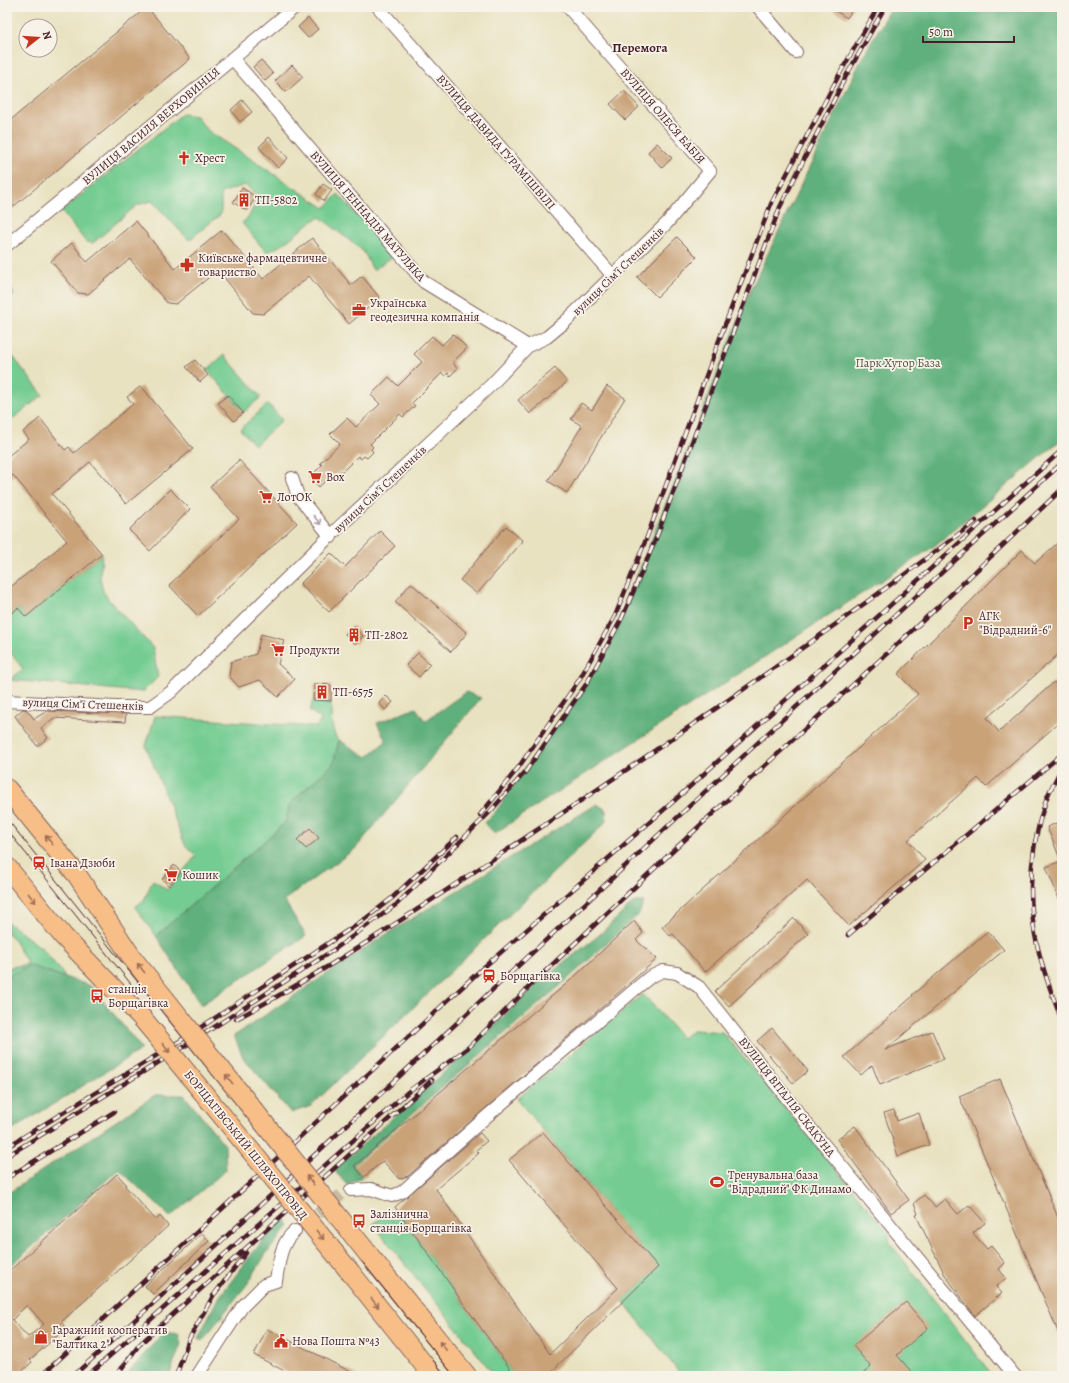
<svg xmlns="http://www.w3.org/2000/svg" width="1069" height="1383" font-family="Alegreya,serif">
	<rect width="100%" height="100%" fill="#f7f3e8"/>
	<filter id="ink" filterUnits="userSpaceOnUse"><feTurbulence type="fractalNoise" baseFrequency=".025" numOctaves="2"/><feDisplacementMap in="SourceGraphic" scale="8" xChannelSelector="R" yChannelSelector="G"/><feConvolveMatrix kernelMatrix="1 2 1 2 8 2 1 2 1" color-interpolation-filters="sRGB"/></filter>
	<filter id="wash" filterUnits="userSpaceOnUse"><feTurbulence type="fractalNoise" baseFrequency=".012" numOctaves="4" result="noise"/><feDisplacementMap in="SourceGraphic" scale="16" xChannelSelector="R" yChannelSelector="G"/><feGaussianBlur stdDeviation="0.9" result="paint"/><feColorMatrix in="noise" values="0 0 0 0 0 0 0 0 0 0 0 0 0 0 0 0 0 1.4 0 .05"/><feComposite in="paint" operator="in"/></filter>
	<g filter="url(#wash)">
		<rect width="100%" height="100%" fill="#e9e2c1"/>
		<!-- green -->
		<g fill="#74cc92" stroke="#5f765e">
			<path d="M182,114l14,2 11,14 118,78 13,-14 57,61 -22,15 -9,-18 -44,-35c-21,10 -32,29 -54,35l-24,-29 7,-7 10,-19 -14,-12 -24,8v21l-32,26 -37,-39 -15,4 -44,38 -7,-1 -25,-31z"/>
			<polygon points="7,281 14,295 7,300"/>
			<polygon points="7,349 43,395 7,423"/>
			<polygon points="224,355 261,397 244,412 207,370"/>
			<polygon points="268,404 282,420 255,445 240,429"/>
			<polygon points="102,554 100,577 103,591 109,600 153,648 158,677 143,692 9,680 23,669 7,648 7,616 18,608 26,617"/>
			<path d="M313,700l18,2c0,13 0,30 8,40l-6,22 -43,39 -5,20 -129,113 -21,-29 9,-7 9,-20 14,10 29,-34 -11,-11 -39,-99 9,-30 162,11 4,-8 -11,-8z"/>
			<polygon points="7,922 43,949 95,1014 7,1053 7,968 28,964 10,934 7,934"/>
			<polygon points="643,994 682,1038 694,1030 722,1032 889,1233 890,1243 993,1376 682,1376 623,1301 657,1267 517,1099"/>
			<polygon points="388,1213 393,1220 400,1214 515,1376 495,1376 373,1224"/>
		</g>
		<!-- forest -->
		<g fill="#5fb07c" stroke="#546854">
			<polygon points="892,7 1062,7 1062,439 933,547 495,833 484,823 496,811 606,654 750,291 863,56"/>
			<polygon points="466,692 481,698 355,849 284,900 306,936 201,1005 156,936 285,823 290,803 333,764 339,740 367,757 386,741 377,723 416,708 425,721"/>
			<polygon points="597,804 606,810 607,821 311,1106 291,1113 243,1057 234,1036 379,939"/>
			<polygon points="634,902 644,902 639,914 571,976 353,1165 362,1177 347,1185 334,1170 471,1048 538,983 598,936"/>
			<polygon points="29,965 91,986 142,1049 7,1133 7,976"/>
			<polygon points="155,1095 184,1095 225,1145 226,1170 170,1217 119,1169 7,1269 7,1194"/>
			<polygon points="285,1218 289,1226 266,1254 248,1283 202,1341 198,1338 217,1300 262,1241"/>
			<polygon points="163,1332 178,1334 181,1344 169,1376 126,1376"/>
		</g>
		<g id="blocks">
			<!-- building -->
			<g fill="#c9a278" fill-rule="evenodd">
				<polygon points="147,7 190,59 7,212 7,123"/>
				<polygon points="829,7 854,7 847,18"/>
				<polygon points="308,18 318,29 308,38 298,27"/>
				<polygon points="261,60 273,74 265,81 253,67"/>
				<polygon points="292,65 303,77 286,92 275,81"/>
				<polygon points="624,91 639,107 625,120 610,104"/>
				<polygon points="242,100 252,112 240,122 231,110"/>
				<polygon points="269,137 288,158 278,168 259,147"/>
				<polygon points="657,143 672,158 662,168 648,152"/>
				<polygon points="323,184 332,190 324,201 316,194"/>
				<polygon points="242,188 256,197 247,211 233,202"/>
				<polygon points="136,221 175,269 222,230 263,279 312,238 351,285 362,276 380,298 349,324 309,276 263,314 253,313 218,270 176,304 167,303 130,259 88,294 78,293 51,261 72,243 87,262"/>
				<polygon points="677,237 697,257 657,297 637,277"/>
				<polygon points="453,334 467,348 453,362 457,369 450,376 448,373 445,376 442,373 412,403 415,406 403,417 400,414 370,444 373,447 371,449 373,452 367,458 364,456 361,459 358,456 342,472 340,471 334,477 332,475 319,487 310,477 322,465 320,463 340,444 330,434 347,418 356,427 380,404 371,395 389,377 398,386 422,362 414,354 432,336 442,345"/>
				<polygon points="195,360 208,375 200,382 186,367"/>
				<polygon points="555,368 567,382 530,414 518,400"/>
				<polygon points="141,386 193,449 126,504 90,462 52,494 102,554 26,617 18,608 7,617 7,590 67,541 13,475 7,480 7,457 29,439 23,432 40,418 65,450 69,447 74,453 133,404 127,397"/>
				<polygon points="607,386 625,398 567,493 548,481 582,426 571,419 581,403 592,410"/>
				<polygon points="228,395 243,413 234,421 218,403"/>
				<polygon points="239,460 297,523 198,616 169,585 239,519 210,487"/>
				<polygon points="170,489 190,509 150,551 129,530"/>
				<polygon points="506,526 523,541 477,594 460,580"/>
				<polygon points="380,531 395,546 329,612 300,584 331,553 345,567"/>
				<polygon points="1062,539 1062,651 987,718 999,732 1054,682 1062,691 1062,720 986,787 978,778 908,840 925,860 849,926 807,880 705,972 673,934 670,936 662,927 918,694 898,674 1022,550 1035,563"/>
				<polygon points="411,583 467,633 451,652 395,602"/>
				<polygon points="353,626 363,636 355,644 345,634"/>
				<polygon points="261,634 284,640 278,664 295,679 278,697 260,680 239,687 229,676 231,662 256,654"/>
				<polygon points="418,653 430,664 419,677 406,665"/>
				<polygon points="314,684 331,685 331,701 313,700"/>
				<polygon points="386,696 393,702 385,710 379,703"/>
				<polygon points="23,709 27,710 34,719 47,711 126,714 125,722 54,718 41,728 48,738 37,746 15,716"/>
				<polygon points="1062,821 1062,906 1046,867 1061,861 1047,827"/>
				<polygon points="310,828 319,838 306,849 297,840"/>
				<polygon points="174,865 181,872 169,886 162,879"/>
				<polygon points="794,918 808,934 729,1006 715,991"/>
				<polygon points="634,921 643,933 636,940 657,959 408,1176 399,1179 383,1161 364,1177 354,1166 573,978"/>
				<polygon points="988,931 1004,950 885,1050 932,1031 944,1059 880,1085 872,1065 861,1075 844,1057 913,996 912,995"/>
				<polygon points="772,1028 808,1071 793,1083 757,1041"/>
				<polygon points="1000,1079 1062,1227 1062,1341 959,1096"/>
				<polygon points="894,1110 897,1121 919,1113 929,1145 898,1156 884,1113"/>
				<polygon points="855,1126 909,1200 891,1213 837,1139"/>
				<polygon points="543,1132 658,1267 547,1376 515,1376 395,1207 480,1133 487,1141 476,1150 479,1153 436,1189 550,1354 618,1288 509,1160"/>
				<path d="M117,1174l9,10 -1,2 31,34 4,-4 8,10 -107,96 5,6 -36,32 2,2 -15,14h-10v-103zM27,1305l17,19 -16,13 -16,-17z"/>
				<polygon points="924,1195 935,1207 945,1199 958,1214 969,1205 985,1223 973,1233 987,1249 991,1246 1005,1263 999,1269 1006,1278 996,1287 1002,1293 975,1316 945,1275 916,1215 918,1214 914,1203"/>
				<polygon points="202,1233 209,1241 153,1294 145,1286"/>
				<polygon points="906,1302 928,1328 897,1355 915,1376 860,1376 871,1367 853,1346"/>
				<polygon points="267,1329 359,1376 294,1376 254,1355"/>
			</g>
		</g>
	</g>
	<g filter="url(#ink)">
		<use href="#blocks" fill-opacity="0" stroke="#826360" stroke-width="1"/>
		<g fill="none" stroke-linecap="round" stroke-linejoin="round">
			<!-- minor-tunnel -->
			<polyline stroke="#c9bba3" stroke-width="12" stroke-dasharray="12 6" stroke-linecap="butt" points="304,1225 342,1194 351,1190"/>
			<!-- minor casing -->
			<g stroke="#826360" stroke-width="14">
				<g id="minor">
					<polyline points="378,7 613,276"/>
					<polyline points="758,7 796,52"/>
					<polyline points="232,58 424,282 528,346"/>
					<polyline points="7,245 295,7"/>
					<polyline points="292,478 298,496 331,537"/>
					<polyline points="7,701 115,707 150,707 171,692 338,528 491,385 528,346 547,337 565,322 667,223 710,171 568,7"/>
					<polyline points="351,1190 371,1189 392,1196 402,1192 486,1117 639,986 650,977 663,971 677,973 699,987 812,1130 1015,1376"/>
					<path d="M197,1376l45,-69 22,-22 12,-4c3,-18 4,-38 19,-50"/>
				</g>
			</g>
			<!-- primary casing -->
			<g stroke="#826360" stroke-width="21">
				<g id="primary">
					<polyline points="7,789 77,875 133,959 165,999"/>
					<polyline points="7,867 63,936 142,1018"/>
					<polyline points="369,1255 467,1376"/>
					<polyline points="351,1273 433,1376"/>
				</g>
			</g>
			<!-- minor -->
			<use href="#minor" stroke="#fff" stroke-width="12"/>
			<!-- primary -->
			<use href="#primary" stroke="#f7be87" stroke-width="19"/>
			<!-- tram -->
			<g stroke="#4a1f2b" stroke-width="1">
				<polyline points="7,819 454,1376"/>
				<polyline points="7,830 131,984"/>
				<polyline points="433,1360 446,1376"/>
			</g>
			<!-- rail casing -->
			<g stroke="#4a1f2b" stroke-width="4.5">
				<g id="rail">
					<path d="M1062,767c-5,11 -12,22 -16,33 -13,38 -18,81 -13,121 3,31 18,71 29,100"/>
					<polyline points="480,815 518,768 579,680 615,616 647,537 721,335 771,204 839,75 878,7"/>
					<polyline points="848,935 1062,754"/>
					<path d="M236,1019c100,-53 195,-119 289,-181 153,-102 305,-206 451,-317"/>
					<polyline points="7,1147 180,1041 365,919 392,898 457,837"/>
					<polyline points="7,1156 185,1046 335,949 397,904 488,814 526,771 587,683 622,618 655,541 780,207 845,78 885,7"/>
					<polyline points="7,1178 114,1112"/>
					<polyline points="41,1376 484,967 675,800 1062,450"/>
					<path d="M73,1376c333,-300 656,-612 989,-913"/>
					<polyline points="87,1376 409,1091 469,1047 535,981 709,817 942,603 1062,489"/>
					<polyline points="116,1376 139,1345 432,1080"/>
					<polyline points="176,1376 189,1339 213,1296 246,1253"/>
				</g>
			</g>
			<!-- rail -->
			<use href="#rail" stroke="#f7f3e8" stroke-width="3" stroke-dasharray="9" stroke-linecap="butt"/>
			<!-- primary-bridge casing -->
			<g stroke="#826360" stroke-width="21" stroke-linecap="butt">
				<g id="primary-bridge">
					<polyline points="165,999 369,1255"/>
					<polyline points="142,1018 351,1273"/>
				</g>
			</g>
			<!-- primary-bridge -->
			<use href="#primary-bridge" stroke="#f7be87" stroke-width="19"/>
		</g>
		<!-- one-way arrows -->
		<defs><path id="oneway-shaft" d="M-6 0H5M1.5-3L5.5 0L1.5 3" fill="none" stroke-width="1.6" stroke-linecap="round" stroke-linejoin="round"/></defs>
		<use stroke="#ae9aa0" href="#oneway-shaft" transform="translate(317 520) rotate(51)"/>
		<g stroke="#a06e59">
			<use href="#oneway-shaft" transform="translate(49 840) rotate(-129)"/>
			<use href="#oneway-shaft" transform="translate(32 898) rotate(51)"/>
			<use href="#oneway-shaft" transform="translate(141 968) rotate(-128)"/>
			<use href="#oneway-shaft" transform="translate(166 1048) rotate(51)"/>
			<use href="#oneway-shaft" transform="translate(229 1079) rotate(-129)"/>
			<use href="#oneway-shaft" transform="translate(310 1180) rotate(-129)"/>
			<use href="#oneway-shaft" transform="translate(320 1235) rotate(51)"/>
			<use href="#oneway-shaft" transform="translate(375 1303) rotate(51)"/>
			<use href="#oneway-shaft" transform="translate(443 1346) rotate(-129)"/>
		</g>
	</g>
	<!-- icons -->
	<defs>
		<g id="church-bare" transform="scale(1.08)"><path d="M-1.2-6h2.4v3.5h3.3v2.4h-3.3V6h-2.4V-.1h-3.3v-2.4h3.3Z" fill="#c8321e" stroke="#f7f3e8" stroke-width="2.5" paint-order="stroke"/></g>
		<g id="building-bare" transform="scale(1.08)"><path d="M-4-6H4V6H1V3H-1V6H-4ZM-2.5-4.3h1.7v1.8h-1.7ZM.8-4.3h1.7v1.8H.8ZM-2.5-1h1.7V.8h-1.7ZM.8-1h1.7V.8H.8Z" fill="#c8321e" stroke="#f7f3e8" stroke-width="2.5" paint-order="stroke"/></g>
		<g id="pharmacy-bare" transform="scale(1.08)"><path d="M-2-6h4v4h4v4h-4v4h-4v-4h-4v-4h4Z" fill="#c8321e" stroke="#f7f3e8" stroke-width="2.5" paint-order="stroke"/></g>
		<g id="office-bare" transform="scale(1.08)"><path d="M-6-3h4V-5.5h4V-3h4V5H-6ZM-1-4.5V-3h2v-1.5ZM-6 0V1H6V0Z" fill="#c8321e" stroke="#f7f3e8" stroke-width="2.5" paint-order="stroke"/></g>
		<g id="supermarket-bare" transform="scale(1.08)"><path d="M-6-5.5h2.5l.6 2H6L4.5 2H-2.5L-4.4-4H-6ZM-1.5 3.2a1.3 1.3 0 1 0 .1 0ZM3 3.2a1.3 1.3 0 1 0 .1 0Z" fill="#c8321e" stroke="#f7f3e8" stroke-width="2.5" paint-order="stroke"/></g>
		<g id="parking-bare" transform="scale(1.08)"><path d="M-3.5-5.5H1a3.5 3.5 0 0 1 0 7H-1V5.5H-3.5ZM-1-3.4V-.6H.8a1.4 1.4 0 0 0 0-2.8Z" fill="#c8321e" stroke="#f7f3e8" stroke-width="2.5" paint-order="stroke"/></g>
		<g id="station-bare" transform="scale(1.08)"><path d="M-3-6H3Q5-6 5-4V2Q5 4 3 4L4.5 6H3L1.5 4h-3L-3 6H-4.5L-3 4Q-5 4-5 2V-4Q-5-6-3-6ZM-3.5-4v3h7v-3ZM-3.5 1v1.5H-2V1ZM2 1v1.5H3.5V1Z" fill="#c8321e" stroke="#f7f3e8" stroke-width="2.5" paint-order="stroke"/></g>
		<g id="bus-bare" transform="scale(1.08)"><path d="M-5-6H5V4H4V6H2V4H-2V6H-4V4H-5ZM-3.5-4V0h7V-4ZM-3.5 1.2v1.5H-2V1.2ZM2 1.2v1.5H3.5V1.2Z" fill="#c8321e" stroke="#f7f3e8" stroke-width="2.5" paint-order="stroke"/></g>
		<g id="stadium-bare" transform="scale(1.08)"><path d="M0-5a6.5 5 0 1 0 0 10a6.5 5 0 1 0 0-10ZM-3.5-1.8h7v3.6h-7Z" fill="#c8321e" stroke="#f7f3e8" stroke-width="2.5" paint-order="stroke"/></g>
		<g id="shop-bare" transform="scale(1.08)"><path d="M-5-2.5h2.3a2.7 3.5 0 0 1 5.4 0H5L5.5 6h-11ZM-1.5-2.5h3a1.5 2.3 0 0 0-3 0Z" fill="#c8321e" stroke="#f7f3e8" stroke-width="2.5" paint-order="stroke"/></g>
		<g id="civic-bare" transform="scale(1.08)"><path d="M-.6-6.5H3V-4.5H.6V-3L4-1V1h2V6H-6V1h2V-1L-.6-3ZM-1.2 2.5V6h2.4V2.5Z" fill="#c8321e" stroke="#f7f3e8" stroke-width="2.5" paint-order="stroke"/></g>
	</defs>
	<g fill-rule="evenodd">
		<use href="#church-bare" x="184" y="158"/>
		<use href="#building-bare" x="244" y="200"/>
		<use href="#pharmacy-bare" x="187" y="265"/>
		<use href="#office-bare" x="359" y="310"/>
		<use href="#supermarket-bare" x="315" y="477"/>
		<use href="#supermarket-bare" x="266" y="497"/>
		<use href="#parking-bare" x="968" y="623"/>
		<use href="#building-bare" x="354" y="635"/>
		<use href="#supermarket-bare" x="278" y="650"/>
		<use href="#building-bare" x="322" y="692"/>
		<use href="#station-bare" x="39" y="863"/>
		<use href="#supermarket-bare" x="171" y="875"/>
		<use href="#station-bare" x="489" y="976"/>
		<use href="#bus-bare" x="97" y="996"/>
		<use href="#stadium-bare" x="717" y="1182"/>
		<use href="#bus-bare" x="359" y="1221"/>
		<use href="#shop-bare" x="41" y="1337"/>
		<use href="#civic-bare" x="281" y="1341"/>
	</g>
	<g text-anchor="middle" stroke-width="3.5" stroke-linejoin="round" paint-order="stroke">
		<!-- street labels -->
		<g font-size="12" fill="#4a1f2b" stroke="#f7f3e8">
			<text transform="translate(663 116) rotate(49)" y="4">ВУЛИЦЯ ОЛЕСЯ БАБІЯ</text>
			<text transform="translate(151 126) rotate(-40)" y="4">ВУЛИЦЯ ВАСИЛЯ ВЕРХОВИНЦЯ</text>
			<text transform="translate(496 142) rotate(49)" y="4">ВУЛИЦЯ ДАВИДА ГУРАМІШВІЛІ</text>
			<text transform="translate(368 216) rotate(49)" y="4">ВУЛИЦЯ ГЕННАДІЯ МАТУЛЯКА</text>
			<text transform="translate(618 271) rotate(-44)" y="4">вулиця Сімʼї Стешенків</text>
			<text transform="translate(380 489) rotate(-43)" y="4">вулиця Сімʼї Стешенків</text>
			<text transform="translate(83 704) rotate(2)" y="4">вулиця Сімʼї Стешенків</text>
			<text transform="translate(787 1097) rotate(52)" y="4">ВУЛИЦЯ ВІТАЛІЯ СКАКУНА</text>
			<text transform="translate(246 1145) rotate(51)" y="4">БОРЩАГІВСЬКИЙ ШЛЯХОПРОВІД</text>
		</g>
		<!-- poi labels -->
		<g font-size="12" fill="#4a1f2b" stroke="#f7f3e8" text-anchor="start">
			<text x="195" y="162">Хрест</text>
			<text x="255" y="204">ТП-5802</text>
			<text x="198" y="262">Київське фармацевтичне<tspan x="198" dy="14">товариство</tspan></text>
			<text x="370" y="307">Українська<tspan x="370" dy="14">геодезична компанія</tspan></text>
			<text x="326" y="481">Box</text>
			<text x="277" y="501">ЛотОК</text>
			<text x="979" y="620">АГК<tspan x="979" dy="14">"Відрадний-6"</tspan></text>
			<text x="365" y="639">ТП-2802</text>
			<text x="289" y="654">Продукти</text>
			<text x="333" y="696">ТП-6575</text>
			<text x="50" y="867">Івана Дзюби</text>
			<text x="182" y="879">Кошик</text>
			<text x="500" y="980">Борщагівка</text>
			<text x="108" y="993">станція<tspan x="108" dy="14">Борщагівка</tspan></text>
			<text x="728" y="1179">Тренувальна база<tspan x="728" dy="14">"Відрадний" ФК Динамо</tspan></text>
			<text x="370" y="1218">Залізнична<tspan x="370" dy="14">станція Борщагівка</tspan></text>
			<text x="52" y="1334">Гаражний кооператив<tspan x="52" dy="14">"Балтика 2"</tspan></text>
			<text x="292" y="1345">Нова Пошта №43</text>
		</g>
		<!-- park labels -->
		<g font-size="12" fill="#57534a" stroke="#f7f3e8">
			<text x="898" y="367">Парк Хутор База</text>
		</g>
		<!-- neighbourhood labels -->
		<g font-size="13" font-weight="bold" fill="#4a1f2b" stroke="#f7f3e8">
			<text x="640" y="52">Перемога</text>
		</g>
	</g>
	<!-- margin -->
	<rect width="1069" height="1383" fill="none" stroke="#f7f3e8" stroke-width="24"/>
	<!-- north arrow -->
	<g transform="translate(38 38) rotate(73)"><circle r="19" fill="#f7f3e8" stroke="#b29e9c"/>
	<path d="M0-3L7 15L0 10L-7 15Z" fill="#c8321e"/>
	<text y="-6" font-size="11" font-weight="bold" text-anchor="middle" fill="#4a1f2b">N</text>
	</g>
	<!-- scale -->
	<path d="M923 36v6h91v-6" fill="none" stroke="#4a1f2b" stroke-width="2"/>
	<text x="929" y="36" font-size="12" fill="#4a1f2b" stroke="#f7f3e8" stroke-width="3" paint-order="stroke">50 m</text>
</svg>
